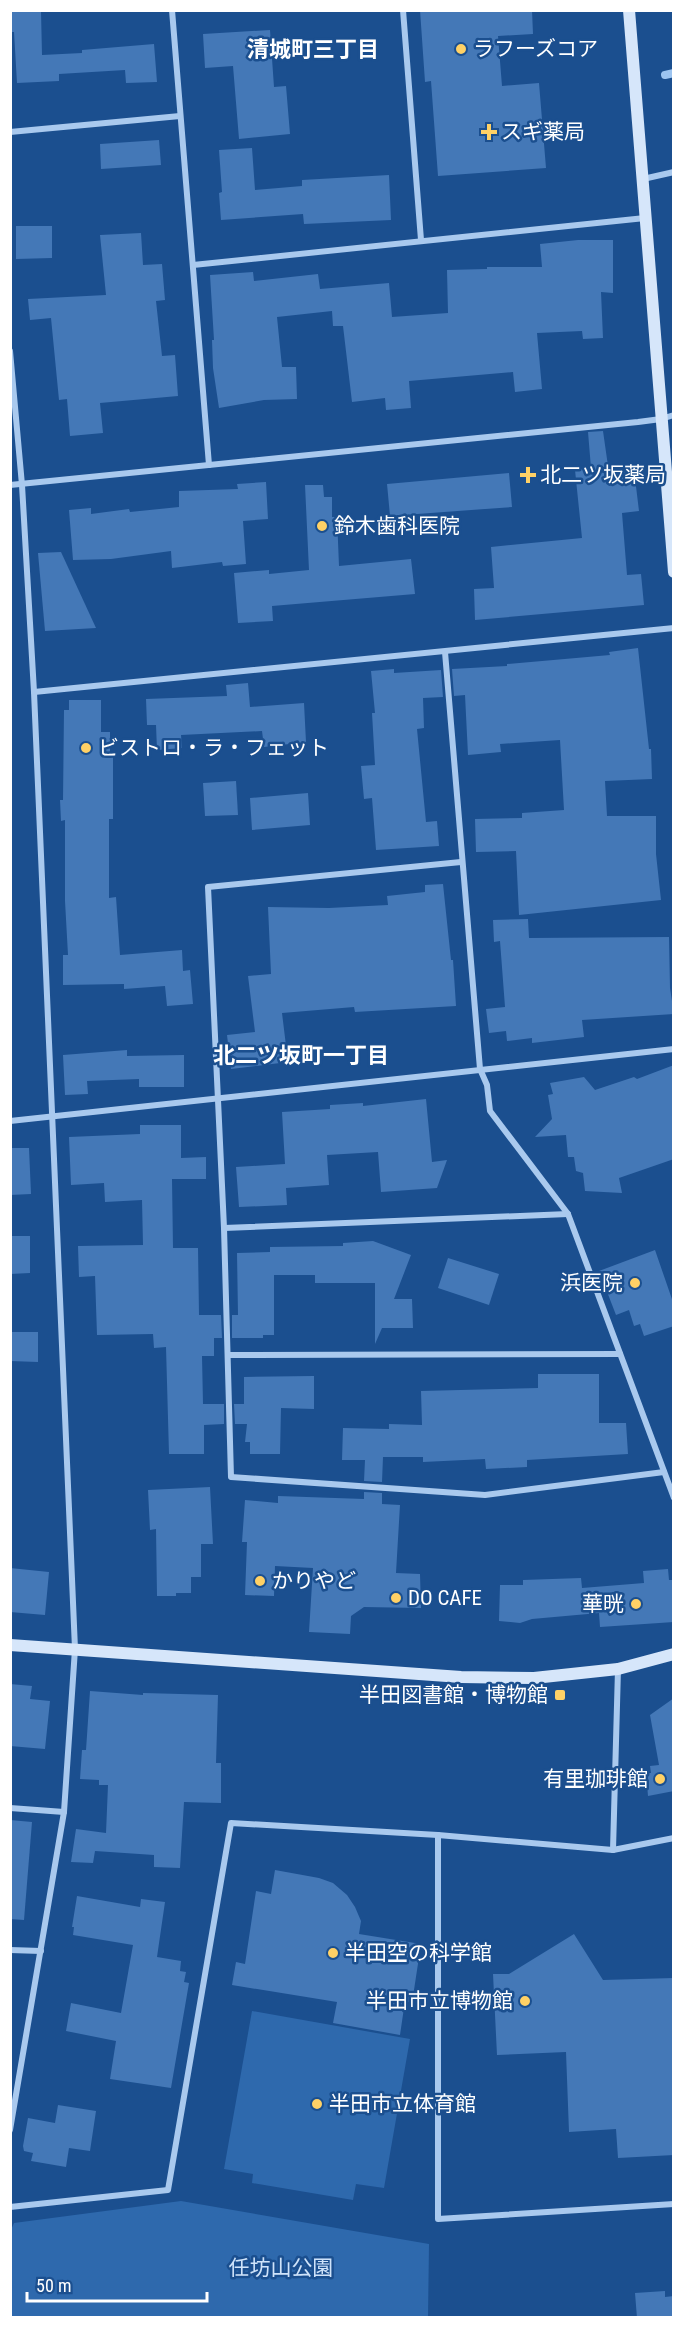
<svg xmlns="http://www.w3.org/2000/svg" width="684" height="2328" font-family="'Roboto Condensed','Noto Sans JP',sans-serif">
	<rect width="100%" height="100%" fill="#1b4f8f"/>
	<!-- green -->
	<g fill="#2e69ad">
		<polygon points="252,2011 410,2039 384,2188 356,2184 353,2200 252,2183 253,2174 224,2169"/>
		<polygon points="181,2201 429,2244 428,2317 11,2317 10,2232 14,2223"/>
	</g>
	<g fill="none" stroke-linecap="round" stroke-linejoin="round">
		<!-- stream -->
		<polyline stroke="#9cc4f0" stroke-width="8" points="665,75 674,73"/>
	</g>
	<!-- building -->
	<g fill="#4478b7">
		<polygon points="420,10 532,10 533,34 498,36 502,86 539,83 546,168 438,176 431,81 425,82"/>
		<polygon points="41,11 42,55 82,53 82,50 154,44 157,82 126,83 125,70 59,74 59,81 17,83 14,32 10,32 10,12"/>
		<polygon points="270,30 274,87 286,86 290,134 239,139 233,66 205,68 203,34"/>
		<polygon points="159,140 161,165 101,169 100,144"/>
		<polygon points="252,148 255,190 302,186 302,180 389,175 391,220 304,224 303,214 221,220 219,193 222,192 219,150"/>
		<polygon points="16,226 52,226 52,258 16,259"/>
		<polygon points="141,233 143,265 162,264 165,300 156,301 162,356 175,355 178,396 100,403 103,433 70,436 67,399 59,400 51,318 30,320 28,299 106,295 100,235"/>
		<polygon points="578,240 613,240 613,293 601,292 603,338 583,339 582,331 537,333 542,389 515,392 513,372 409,381 411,408 386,410 385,398 352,402 343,326 333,326 332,311 277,317 282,367 296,367 297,399 264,400 219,408 213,368 212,340 214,340 210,275 253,272 254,281 318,274 320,289 389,283 392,317 448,313 447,270 487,269 487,267 542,267 540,244"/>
		<polygon points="603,431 608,466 629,464 634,470 639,511 622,513 627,575 641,574 644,605 475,620 474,589 494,588 491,547 582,538 575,470 591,468 588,432"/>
		<polygon points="509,473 512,507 390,516 387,484"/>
		<polygon points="266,482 268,519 243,521 246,564 223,566 222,562 172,568 171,551 111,559 73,560 69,510 91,508 91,514 129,509 130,512 179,507 179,491 238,489 237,484"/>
		<polygon points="305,485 323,485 324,497 332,497 332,517 337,517 339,566 411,559 415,594 272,606 273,621 238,623 234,573 269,570 269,574 309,570"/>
		<polygon points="61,552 96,628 45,631 38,553"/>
		<polygon points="638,648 649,749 651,749 652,779 605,781 607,816 656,816 656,854 661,900 519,915 516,851 476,852 475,819 522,818 522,813 564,810 560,740 500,744 501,752 468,755 465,695 454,696 452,669 507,666 507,664 610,655 609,652"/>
		<polygon points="394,669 394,673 441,670 443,697 423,698 424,728 417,729 426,822 437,821 439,846 376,850 372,798 364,799 361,766 375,765 372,713 375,713 371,671"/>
		<polygon points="248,683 250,707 304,703 306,742 264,747 262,731 181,735 182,748 157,750 156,725 147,725 146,699 227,696 226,685"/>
		<polygon points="69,700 101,700 101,732 110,732 110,757 113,757 113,819 109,819 109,898 116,897 120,955 182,950 183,971 190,970 193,1004 167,1006 165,986 124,989 124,984 63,985 63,955 68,955 65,901 65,820 61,821 60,800 63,800 64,710 69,710"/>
		<polygon points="236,781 238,815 205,816 203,783"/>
		<polygon points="308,793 310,825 252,830 250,798"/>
		<polygon points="443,884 451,960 453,960 456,1006 355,1012 354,1007 282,1013 288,1062 231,1069 227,1035 255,1032 248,976 271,974 268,907 329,908 388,905 387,896 425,892 425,885"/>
		<polygon points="528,919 529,938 669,937 670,988 674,1014 582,1020 584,1037 532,1043 532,1038 507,1041 506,1031 489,1033 486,1009 505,1007 500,941 494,942 493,920"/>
		<polygon points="127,1050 127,1056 184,1055 184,1087 139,1087 139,1079 87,1081 88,1094 65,1095 63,1055"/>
		<polygon points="674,1065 674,1159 619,1178 622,1193 585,1191 583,1173 576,1171 574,1157 568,1157 566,1135 535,1137 552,1119 548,1095 553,1094 550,1083 584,1077 595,1090 634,1077 637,1079"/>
		<polygon points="426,1099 432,1162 447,1160 437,1188 381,1192 378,1152 327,1155 329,1185 286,1188 287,1205 239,1207 236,1167 285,1164 282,1112 330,1109 330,1105 363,1103 363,1106"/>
		<polygon points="140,1125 181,1125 181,1158 206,1157 206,1179 172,1179 173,1248 198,1248 199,1315 221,1315 222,1338 214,1338 214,1356 202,1356 203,1404 224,1404 224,1424 204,1425 204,1454 169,1454 166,1347 154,1348 153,1334 97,1335 95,1276 79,1277 78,1246 143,1245 142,1200 105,1202 104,1183 71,1185 69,1137 140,1134"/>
		<polygon points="10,1148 29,1148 31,1194 10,1195"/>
		<polygon points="10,1236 30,1236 30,1273 10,1274"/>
		<polygon points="373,1241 411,1255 394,1299 412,1299 413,1328 382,1328 375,1344 375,1283 315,1283 315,1275 274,1275 274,1335 263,1335 263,1338 232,1338 232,1315 238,1315 237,1253 270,1252 270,1247 343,1246 343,1243"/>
		<polygon points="655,1250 674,1305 674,1326 644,1336 640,1324 634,1326 629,1310 616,1315 599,1271"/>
		<polygon points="448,1258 499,1274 489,1305 438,1288"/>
		<polygon points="10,1332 38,1332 38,1362 10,1361"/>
		<polygon points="538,1374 599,1374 599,1423 626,1423 628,1454 527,1460 527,1467 486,1469 485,1459 423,1462 423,1457 383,1457 382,1482 364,1481 365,1460 342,1460 343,1428 389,1429 389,1424 422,1425 421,1391 538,1388"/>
		<polygon points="314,1376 314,1409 281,1408 280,1454 250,1454 250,1442 245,1442 247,1424 235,1424 234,1404 244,1404 244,1377"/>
		<polygon points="210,1487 213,1544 201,1544 201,1577 191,1577 191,1593 176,1593 176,1596 157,1596 156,1529 150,1530 148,1490"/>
		<polygon points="364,1492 382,1493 382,1504 400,1505 396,1573 420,1574 421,1608 364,1607 351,1616 350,1634 309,1632 313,1568 275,1566 274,1596 245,1595 247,1542 242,1542 245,1500 278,1503 278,1496 364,1499"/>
		<polygon points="10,1568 49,1572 45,1615 10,1612"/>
		<polygon points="668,1569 669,1580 674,1580 674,1622 600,1627 599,1613 532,1619 520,1623 499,1621 500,1585 523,1585 523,1580 581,1578 582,1588 644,1583 643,1571"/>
		<polygon points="10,1684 32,1686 30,1699 50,1701 45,1749 10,1746"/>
		<polygon points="90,1691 143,1695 143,1693 218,1695 216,1763 221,1763 221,1803 184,1802 180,1868 154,1867 154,1855 95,1851 93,1863 71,1862 76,1829 106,1833 108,1785 99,1785 99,1780 80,1779 82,1750 86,1750"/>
		<polygon points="674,1698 674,1791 648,1796 646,1773 651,1773 650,1766 659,1765 650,1715"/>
		<polygon points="10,1820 32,1822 24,1920 10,1919"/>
		<polygon points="275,1870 319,1878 333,1883 347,1895 355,1907 361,1921 359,1934 421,1944 412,2003 405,2001 400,2035 333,2023 337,2002 232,1985 236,1962 245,1964 256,1891 271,1894"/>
		<polygon points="77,1896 140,1907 141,1899 165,1902 157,1957 181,1961 180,1971 186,1972 184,1982 189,1983 171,2088 110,2079 116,2041 66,2031 71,2003 121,2013 133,1945 73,1935 74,1927 72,1927"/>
		<polygon points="574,1934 603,1980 674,1978 674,2155 618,2158 616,2129 569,2132 566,2052 497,2055 493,1974 509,1974"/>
		<polygon points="58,2105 96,2111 90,2151 69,2148 66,2167 31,2161 33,2153 24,2151 23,2146 28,2118 55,2123"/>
		<polygon points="665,2291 665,2297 674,2296 674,2318 637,2318 635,2293"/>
	</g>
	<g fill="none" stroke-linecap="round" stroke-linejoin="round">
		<!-- street -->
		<g stroke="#a9c9ee" stroke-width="6">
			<polyline points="172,10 209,465"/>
			<polyline points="403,10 421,240"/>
			<polyline points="10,132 180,116"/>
			<polyline points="643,179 674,172"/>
			<polyline points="193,265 645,218"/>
			<polyline points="10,351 22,485 34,692 75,1649 64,1812 10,2130"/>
			<polyline points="10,485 638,422 661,419 674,415"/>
			<polyline points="445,652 480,1069 487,1085 490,1111 568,1214 674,1498"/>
			<polyline points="34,692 674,628"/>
			<polyline points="461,862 208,887 224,1228 231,1477 485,1495 664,1472"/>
			<polyline points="10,1121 674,1049"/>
			<polyline points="224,1228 568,1214"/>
			<polyline points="229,1355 620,1354"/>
			<polyline points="10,1808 64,1812"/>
			<polyline points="438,1835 438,2219 674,2204"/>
			<polyline points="613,1850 618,1669"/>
			<polyline points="10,1950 41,1951"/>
			<polyline points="10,2207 168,2190 231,1823 438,1835 613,1850 674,1838"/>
		</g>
		<!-- secondary -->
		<g stroke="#d6e6fa" stroke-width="12">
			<polyline points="629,10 674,572"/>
			<polyline points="10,1645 461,1677 534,1678 618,1669 674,1654"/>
		</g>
	</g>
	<!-- markers -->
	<g fill="#ffd166" stroke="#1b4f8f" stroke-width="2">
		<circle cx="461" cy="49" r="6"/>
		<path d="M486 123h6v6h6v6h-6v6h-6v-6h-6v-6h6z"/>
		<path d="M525 466h6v6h6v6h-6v6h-6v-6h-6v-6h6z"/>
		<circle cx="322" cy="526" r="6"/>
		<circle cx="86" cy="748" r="6"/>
		<circle cx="635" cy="1283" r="6"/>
		<circle cx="260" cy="1581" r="6"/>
		<circle cx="396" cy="1598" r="6"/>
		<circle cx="636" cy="1604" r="6"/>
		<rect x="554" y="1689" width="12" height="12" rx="3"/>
		<circle cx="660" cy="1779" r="6"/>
		<circle cx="333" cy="1953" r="6"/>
		<circle cx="525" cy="2001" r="6"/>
		<circle cx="317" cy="2104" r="6"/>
	</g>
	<g text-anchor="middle" stroke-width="5" stroke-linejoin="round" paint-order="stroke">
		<!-- poi labels -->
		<g font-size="21" fill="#fff" stroke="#1b4f8f" text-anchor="start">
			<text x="473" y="56">ラフーズコア</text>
			<text x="501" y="139">スギ薬局</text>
			<text x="540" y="482">北二ツ坂薬局</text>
			<text x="334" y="533">鈴木歯科医院</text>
			<text x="98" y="755">ビストロ・ラ・フェット</text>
			<text x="623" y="1290" text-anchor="end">浜医院</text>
			<text x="272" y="1588">かりやど</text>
			<text x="408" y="1605">DO CAFE</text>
			<text x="624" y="1611" text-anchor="end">華晄</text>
			<text x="548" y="1702" text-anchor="end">半田図書館・博物館</text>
			<text x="648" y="1786" text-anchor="end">有里珈琲館</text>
			<text x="345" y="1960">半田空の科学館</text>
			<text x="513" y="2008" text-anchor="end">半田市立博物館</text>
			<text x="329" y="2111">半田市立体育館</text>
		</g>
		<!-- park labels -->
		<g font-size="21" fill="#cfe3fa" stroke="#1b4f8f">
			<text x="281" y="2275">任坊山公園</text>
		</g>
		<!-- neighbourhood labels -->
		<g font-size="22" font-weight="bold" fill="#fff" stroke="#1b4f8f">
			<text x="313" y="57">清城町三丁目</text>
			<text x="301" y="1063">北二ツ坂町一丁目</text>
		</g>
	</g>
	<!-- border -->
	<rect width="684" height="2328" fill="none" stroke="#ffffff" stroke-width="24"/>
	<!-- scale -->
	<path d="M27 2292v9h180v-9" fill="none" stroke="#ffffff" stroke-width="3"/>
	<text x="36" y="2292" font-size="18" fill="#ffffff" stroke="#1b4f8f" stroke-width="4.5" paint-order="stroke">50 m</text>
</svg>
